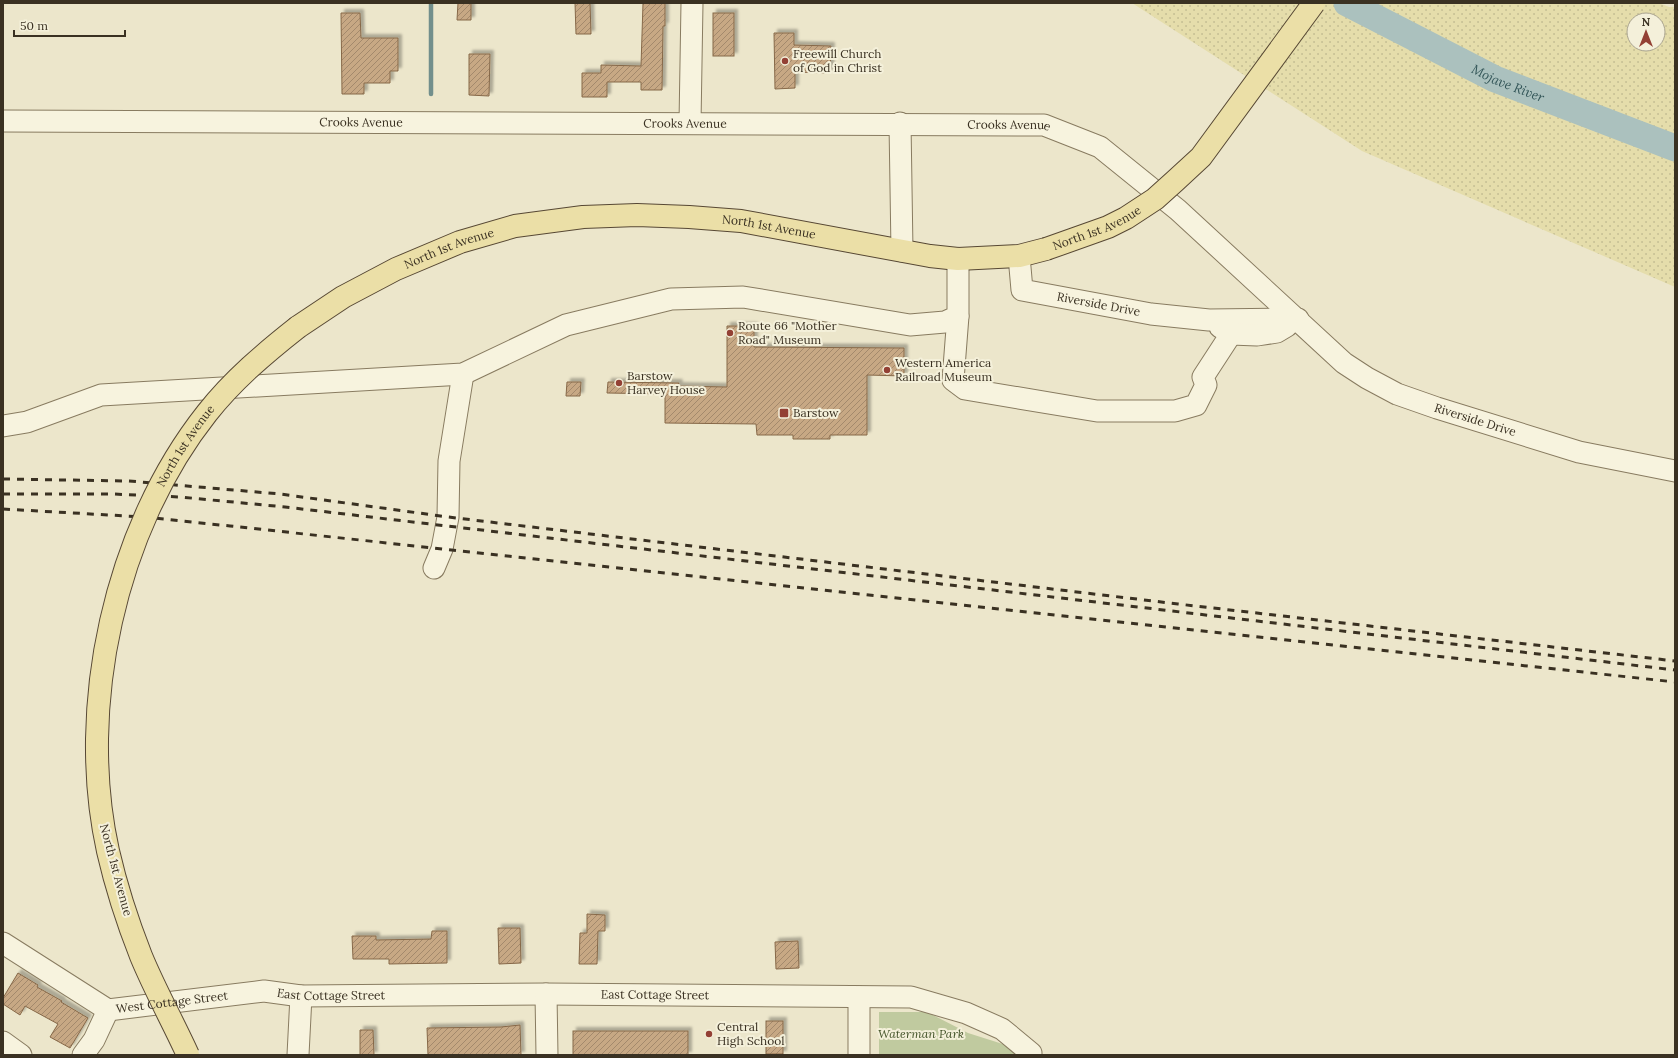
<svg xmlns="http://www.w3.org/2000/svg" width="1678" height="1058" font-family="Lora,serif">
	<defs>
		<pattern id="sand-dots" width="8" height="8" patternUnits="userSpaceOnUse"><rect width="8" height="8" fill="#e5ddab"/><path d="M2 2h.1M6 6h.1" fill="none" stroke="#c5be93" stroke-width="1.8" stroke-linecap="round"/></pattern>
		<pattern id="building-hatch" width="6" height="6" patternUnits="userSpaceOnUse"><rect width="6" height="6" fill="#c7a884"/><path d="M-1 1l2-2M0 6l6-6M5 7l2-2" fill="none" stroke="#a3896c"/></pattern>
		<filter id="shadow"><feDropShadow dx="3.5" dy="-3.5" stdDeviation="1" flood-color="#0004"/></filter>
	</defs>
	<rect width="100%" height="100%" fill="#ece6cb"/>
	<!-- sand -->
	<path fill="url(#sand-dots)" fill-rule="evenodd" d="M1132,3h527l10,4h6v280l-313,-136zM1634,20h24v24h-24z"/>
	<!-- park -->
	<polygon fill="#c0ca9f" points="879,1012 927,1012 968,1033 1009,1046 1017,1055 879,1055"/>
	<g fill="none" stroke-linecap="round" stroke-linejoin="round">
		<!-- stream -->
		<polyline stroke="#728f8c" stroke-width="4.5" points="431,3 431,94"/>
		<!-- river -->
		<path stroke="#abc1be" stroke-width="27" id="s1" d="M1347,3l148,76 180,69"/>
	</g>
	<!-- building -->
	<g fill="url(#building-hatch)" stroke="#866848" filter="url(#shadow)">
		<polygon points="458,3 471,3 471,20 457,20"/>
		<polygon points="575,3 590,3 591,34 576,34"/>
		<polygon points="643,3 665,3 665,26 663,26 662,90 641,90 641,82 607,82 607,97 582,97 582,73 601,73 601,65 641,66"/>
		<polygon points="341,13 360,13 361,38 398,38 398,71 390,71 390,83 364,83 364,94 342,94"/>
		<rect x="713" y="13" width="21" height="43"/>
		<polygon points="774,33 794,33 794,45 831,46 830,73 795,72 795,88 775,89"/>
		<polygon points="469,54 490,54 489,96 469,95"/>
		<polygon points="727,326 754,326 754,347 904,348 904,376 867,375 867,435 830,435 830,439 793,439 793,435 757,435 756,424 665,423 665,394 607,393 608,382 679,383 678,386 727,387"/>
		<polygon points="567,382 581,382 580,396 566,396"/>
		<polygon points="587,914 605,915 605,931 598,931 597,964 579,964 580,933 587,933"/>
		<polygon points="498,928 520,928 521,963 499,964"/>
		<polygon points="432,931 447,931 447,963 389,964 389,959 353,959 352,936 376,936 376,940 431,939"/>
		<polygon points="798,941 799,968 776,969 775,942"/>
		<polygon points="18,973 38,985 37,987 62,1001 61,1002 88,1018 70,1048 50,1037 58,1024 25,1006 20,1015 3,1004 3,998"/>
		<rect x="766" y="1021" width="17" height="33"/>
		<polygon points="520,1025 521,1055 428,1055 427,1028 501,1027"/>
		<polygon points="360,1030 373,1030 374,1055 360,1055"/>
		<rect x="573" y="1031" width="115" height="24"/>
	</g>
	<g fill="none" stroke-linecap="round" stroke-linejoin="round">
		<!-- minor casing -->
		<g stroke="#887b60" stroke-width="23">
			<g id="minor">
				<path id="s2" d="M3,121l1041,4 56,22 78,63 166,153 23,15 30,16 40,14 142,44 96,19"/>
				<polyline points="690,123 692,3"/>
				<polyline points="900,123 902,251"/>
				<path id="s3" d="M1019,256l3,34 129,24 58,6 89,-1"/>
				<polyline points="958,316 953,380 965,389 1097,411 1175,411 1196,405 1206,385 1203,377 1231,334"/>
				<polyline points="1220,327 1231,334 1257,335 1277,332 1287,326"/>
				<polyline points="3,426 27,422 101,395 463,374 566,325 671,299 743,297 910,325 945,322 958,316 958,259"/>
				<polyline points="434,568 442,549 448,517 449,461 463,374"/>
				<path id="s4" d="M3,943l105,67 156,-19 37,5 245,-2 365,3 55,16 36,16 29,24v2"/>
				<polyline points="546,994 547,1055"/>
				<polyline points="3,1042 21,1055"/>
				<polyline points="83,1055 94,1040 108,1010"/>
				<polyline points="298,1055 301,996"/>
				<polyline points="859,1055 859,997"/>
			</g>
		</g>
		<!-- major casing -->
		<g stroke="#574834" stroke-width="24">
			<g id="major">
				<path id="s5" d="M298,327l45,-30 53,-28 64,-27 55,-16 68,-9 54,-2 52,2 52,4 189,35 28,3 61,-3 27,-7"/>
			</g>
		</g>
		<!-- minor -->
		<use href="#minor" stroke="#f7f3de" stroke-width="21"/>
		<!-- major -->
		<use href="#major" stroke="#ebdfa7" stroke-width="22"/>
		<!-- rail -->
		<g stroke="#3a3122" stroke-width="3" stroke-dasharray="7 7" stroke-linecap="butt">
			<polyline points="3,479 129,481 280,494 448,517 1178,604 1675,661"/>
			<polyline points="3,494 113,494 180,497 285,507 1675,670"/>
			<polyline points="3,509 144,517 230,526 1675,682"/>
		</g>
		<!-- major-bridge casing -->
		<g stroke="#574834" stroke-width="24" stroke-linecap="butt">
			<g id="major-bridge">
				<path id="s6" d="M1046,249l62,-22 18,-9 29,-19 20,-18 26,-24 113,-154"/>
				<path id="s7" d="M188,1055c-15,-33 -33,-65 -47,-99 -13,-33 -25,-70 -33,-105 -32,-144 7,-322 99,-438 26,-33 58,-60 91,-86"/>
			</g>
		</g>
		<!-- major-bridge -->
		<use href="#major-bridge" stroke="#ebdfa7" stroke-width="22"/>
	</g>
	<!-- markers -->
	<g fill="#934034" stroke="#f4f0da" stroke-width="1.5">
		<circle cx="785" cy="61" r="4"/>
		<circle cx="730" cy="333" r="4"/>
		<circle cx="887" cy="370" r="4"/>
		<circle cx="619" cy="383" r="4"/>
		<rect x="779" y="408" width="10" height="10" rx="2"/>
		<circle cx="709" cy="1034" r="4"/>
	</g>
	<g text-anchor="middle" stroke-width="4" stroke-linejoin="round" paint-order="stroke">
		<!-- poi labels -->
		<g font-size="12" fill="#3a3122" stroke="#f4f0da" text-anchor="start">
			<text x="793" y="58">Freewill Church<tspan x="793" dy="14">of God in Christ</tspan></text>
			<text x="738" y="330">Route 66 "Mother<tspan x="738" dy="14">Road" Museum</tspan></text>
			<text x="895" y="367">Western America<tspan x="895" dy="14">Railroad Museum</tspan></text>
			<text x="627" y="380">Barstow<tspan x="627" dy="14">Harvey House</tspan></text>
			<text x="793" y="417">Barstow</text>
			<text x="717" y="1031">Central<tspan x="717" dy="14">High School</tspan></text>
		</g>
		<!-- street labels -->
		<g font-size="12" fill="#3a3122" stroke="#f4f0da">
			<text dy="4" stroke="none"><textPath href="#s2" startOffset="358">Crooks Avenue</textPath></text>
			<text dy="4" stroke="none"><textPath href="#s2" startOffset="682">Crooks Avenue</textPath></text>
			<text dy="4" stroke="none"><textPath href="#s2" startOffset="1006">Crooks Avenue</textPath></text>
			<text dy="4" stroke="none"><textPath href="#s5" startOffset="496">North 1st Avenue</textPath></text>
			<text dy="4" stroke="none"><textPath href="#s6" startOffset="55">North 1st Avenue</textPath></text>
			<text dy="4" stroke="none"><textPath href="#s5" startOffset="171">North 1st Avenue</textPath></text>
			<text dy="4" stroke="none"><textPath href="#s3" startOffset="112">Riverside Drive</textPath></text>
			<text dy="4" stroke="none"><textPath href="#s2" startOffset="1571">Riverside Drive</textPath></text>
			<text dy="4" stroke="none"><textPath href="#s7" startOffset="643">North 1st Avenue</textPath></text>
			<text transform="translate(116 870) rotate(75)" y="4">North 1st Avenue</text>
			<text dy="4" stroke="none"><textPath href="#s4" startOffset="349">East Cottage Street</textPath></text>
			<text dy="4" stroke="none"><textPath href="#s4" startOffset="673">East Cottage Street</textPath></text>
			<text dy="4" stroke="none"><textPath href="#s4" startOffset="189">West Cottage Street</textPath></text>
		</g>
		<!-- park labels -->
		<g font-size="12" font-style="italic" fill="#45552b" stroke="#f4f0da">
			<text x="921" y="1038">Waterman Park</text>
		</g>
		<!-- water labels -->
		<g font-size="13" font-style="italic" fill="#335658" stroke="#f4f0da">
			<text dy="5" stroke="none"><textPath href="#s1" startOffset="180">Mojave River</textPath></text>
		</g>
	</g>
	<!-- border -->
	<rect width="1678" height="1058" fill="none" stroke="#3a3122" stroke-width="8"/>
	<!-- north arrow -->
	<g transform="translate(1646 32)"><circle r="19" fill="#f4f0da" stroke="#aaa490"/>
	<path d="M0-3L7 15L0 10L-7 15Z" fill="#934034"/>
	<text y="-6" font-size="11" font-weight="bold" text-anchor="middle" fill="#3a3122">N</text>
	</g>
	<!-- scale -->
	<path d="M14 30v6h111v-6" fill="none" stroke="#3a3122" stroke-width="2"/>
	<text x="20" y="30" font-size="12" fill="#3a3122" stroke="#f4f0da" stroke-width="3" paint-order="stroke">50 m</text>
</svg>
